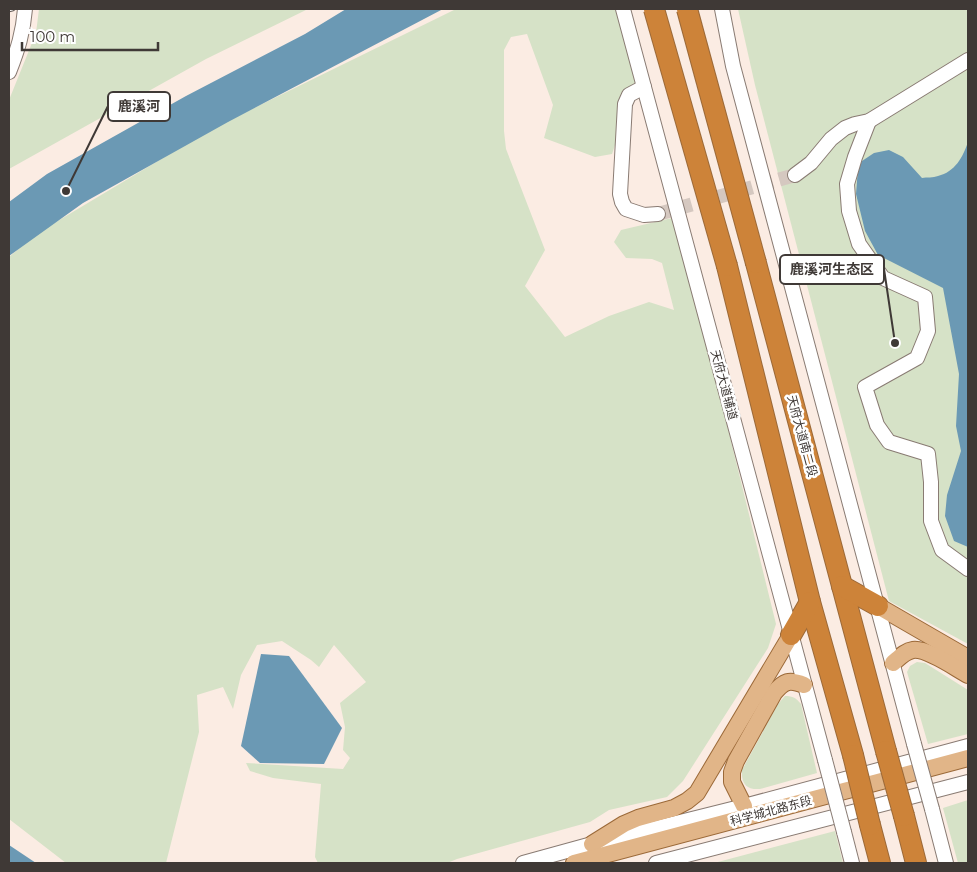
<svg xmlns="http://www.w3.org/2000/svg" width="977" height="872" font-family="Montserrat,'Noto Sans SC',sans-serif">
	<rect width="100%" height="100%" fill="#fbece3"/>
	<!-- green -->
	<g fill="#d6e2c7">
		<polygon points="39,9 308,9 206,59 9,169 9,100 36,33"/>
		<polygon points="456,9 615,9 639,80 625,90 616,142 612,154 595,157 544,138 553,105 527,34 511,37 504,50 504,131 506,149 545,250 525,286 565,337 609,316 649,302 674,310 662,263 652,259 626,258 614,242 621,230 672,218 696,299 776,624 768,648 683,781 667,797 609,810 590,822 457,859 447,863 318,863 315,857 321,784 273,778 250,771 246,763 343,769 350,758 343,750 345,727 340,703 366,682 334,645 319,667 311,660 282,641 257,645 241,675 233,709 223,687 197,695 199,732 166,863 66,863 9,819 9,257 36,234 213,128"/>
		<polygon points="738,9 968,9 968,644 889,601 755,85"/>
		<polygon points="917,662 925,663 968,690 968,734 928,744 907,672 910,666"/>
		<path d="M785,696c8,0 11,2 16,8l16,69 -57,16c-13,1 -19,-5 -18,-19l36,-66z"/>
		<polygon points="968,800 968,863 958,863 943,808"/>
		<polygon points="835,831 843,863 714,863"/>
	</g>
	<!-- water -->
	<g fill="#6b99b4">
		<polygon points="346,9 443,9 228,122 83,203 9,256 9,202 47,174 186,96 305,34"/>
		<path d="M968,142v405l-14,-6 -9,-25 2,-21 14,-44 -5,-25 3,-52 -16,-86 -65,-33 -13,-24 -9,-37 2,-26 4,-7 12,-8 15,-3 14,7 19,21c5,-1 11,0 16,-2 17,-4 25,-19 30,-34z"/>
		<polygon points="261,654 289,656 342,728 324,764 260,763 241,746"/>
		<polygon points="9,845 36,863 9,863"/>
	</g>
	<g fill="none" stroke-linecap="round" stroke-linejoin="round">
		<!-- minor-tunnel -->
		<polyline stroke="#d5c8c0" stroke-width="14" stroke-dasharray="14 7" stroke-linecap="butt" points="658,214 795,175"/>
		<!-- minor casing -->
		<g stroke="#897b73" stroke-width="16">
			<g id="minor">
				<polyline points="623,9 825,760"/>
				<polyline points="722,9 733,66 914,744"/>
				<path d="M9,72c9,-23 14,-39 16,-63"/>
				<polyline points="644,87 629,95 625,104 620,194 622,202 626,209 644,215 658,214"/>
				<polyline points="869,121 855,157 847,184 849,211 859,244 883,278 925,297 928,331 917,358 865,387 877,425 889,442 928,454 931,482 931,521 942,550 968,569"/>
				<polyline points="795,175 811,163 831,139 845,128 855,124 869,121 968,60"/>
				<polyline points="932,809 946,863"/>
				<polyline points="844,832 852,863"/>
				<polyline points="523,863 592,844 744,806 968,746"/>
				<polyline points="656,863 968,782"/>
			</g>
		</g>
		<!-- major casing -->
		<g stroke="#9b6938" stroke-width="18">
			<g id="major">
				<polyline points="878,606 968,658"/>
				<path d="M893,663c6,-5 12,-12 20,-13 14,-2 42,18 55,25"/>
				<path d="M744,806l-12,-24v-10l4,-11 38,-68c10,-12 15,-14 30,-8"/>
				<polyline points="592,844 624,824 638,818 674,808 687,801 697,793 791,635"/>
				<polyline points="574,863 968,758"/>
			</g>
		</g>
		<!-- highway casing -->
		<g stroke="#9b6938" stroke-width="22">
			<g id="highway">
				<polyline points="756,263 886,751"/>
				<polyline points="727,266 810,602 853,755"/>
				<polyline points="842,586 878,606"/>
				<polyline points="791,635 810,602"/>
				<polyline points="904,816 916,863"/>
				<polyline points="870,825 880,863"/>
			</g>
		</g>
		<!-- minor -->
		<use href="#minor" stroke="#fff" stroke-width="14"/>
		<!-- major -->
		<use href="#major" stroke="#e1b588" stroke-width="16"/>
		<!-- highway -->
		<use href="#highway" stroke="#cd8339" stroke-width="20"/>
		<!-- rail casing -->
		<g stroke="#635b57" stroke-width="4.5">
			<polyline id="rail" points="9,10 13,9"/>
		</g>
		<!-- rail -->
		<use href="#rail" stroke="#fff" stroke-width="2.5" stroke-dasharray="8" stroke-linecap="butt"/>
		<!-- minor-bridge casing -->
		<g stroke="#897b73" stroke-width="16" stroke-linecap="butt">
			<g id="minor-bridge">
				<polyline points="914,744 932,809"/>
				<polyline points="825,760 844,832"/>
			</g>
		</g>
		<!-- highway-bridge casing -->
		<g stroke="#9b6938" stroke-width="22" stroke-linecap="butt">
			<g id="highway-bridge">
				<polyline points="654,9 727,266"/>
				<polyline points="687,9 756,263"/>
				<polyline points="886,751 904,816"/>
				<polyline points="853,755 870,825"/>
			</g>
		</g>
		<!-- minor-bridge -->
		<use href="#minor-bridge" stroke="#fff" stroke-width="14"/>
		<!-- highway-bridge -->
		<use href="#highway-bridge" stroke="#cd8339" stroke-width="20"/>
	</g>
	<g text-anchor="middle" stroke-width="5" stroke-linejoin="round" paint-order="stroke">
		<!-- street labels -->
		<g font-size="12" fill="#3f3936" stroke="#fff">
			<text transform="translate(724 385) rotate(75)" y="4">天府大道辅道</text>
			<text transform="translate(802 436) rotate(75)" y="4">天府大道南二段</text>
			<text transform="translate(771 811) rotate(-15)" y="4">科学城北路东段</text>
		</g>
	</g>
	<!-- callouts -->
	<path fill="none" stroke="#3f3936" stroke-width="2" d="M66 191L108 106M895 343L884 269"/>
	<g fill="#3f3936" stroke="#fff" stroke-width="2">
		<circle cx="66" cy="191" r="5"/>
		<circle cx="895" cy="343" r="5"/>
	</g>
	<g fill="#fff" stroke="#3f3936" stroke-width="2">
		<rect x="108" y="92" width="62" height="29" rx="5"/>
		<rect x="780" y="255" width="104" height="29" rx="5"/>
	</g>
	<g font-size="14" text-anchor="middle" font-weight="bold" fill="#3f3936">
		<text x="139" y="111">鹿溪河</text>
		<text x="832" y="274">鹿溪河生态区</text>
	</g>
	<!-- border -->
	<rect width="977" height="872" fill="none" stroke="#3f3936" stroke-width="20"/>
	<!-- scale -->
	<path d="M22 42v8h136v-8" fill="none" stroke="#3f3936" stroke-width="2.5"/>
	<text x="30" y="42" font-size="15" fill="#3f3936" stroke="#ffffff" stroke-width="4" paint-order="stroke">100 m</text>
</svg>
